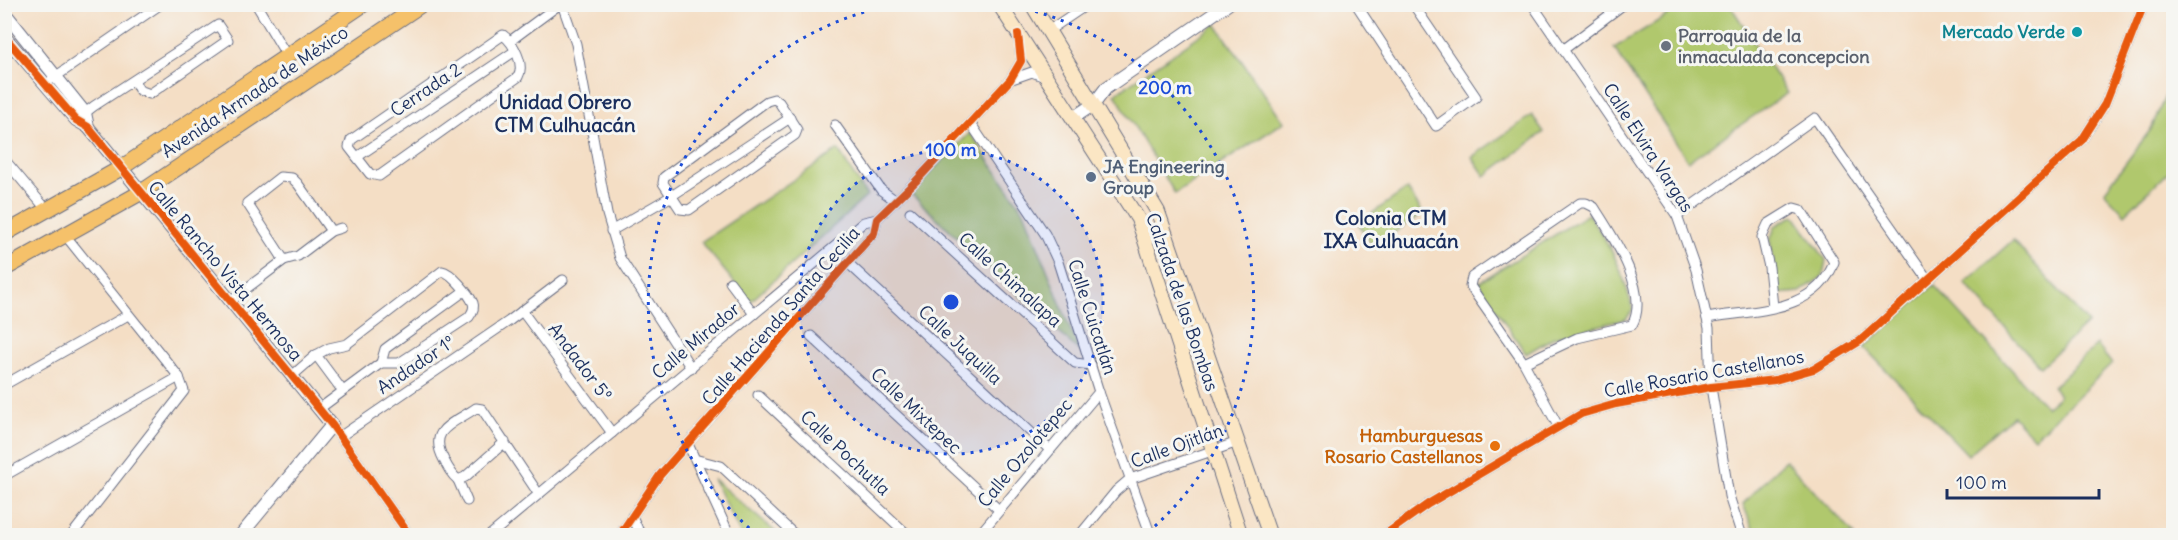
<svg xmlns="http://www.w3.org/2000/svg" width="2178" height="540" font-family="Delius,sans-serif">
	<rect width="100%" height="100%" fill="#f6f6f2"/>
	<filter id="ink" filterUnits="userSpaceOnUse"><feTurbulence type="fractalNoise" baseFrequency=".0167" numOctaves="2"/><feDisplacementMap in="SourceGraphic" scale="12" xChannelSelector="R" yChannelSelector="G"/><feConvolveMatrix kernelMatrix="1 2 1 2 8 2 1 2 1" color-interpolation-filters="sRGB"/></filter>
	<filter id="wash" filterUnits="userSpaceOnUse"><feTurbulence type="fractalNoise" baseFrequency=".008" numOctaves="4" result="noise"/><feDisplacementMap in="SourceGraphic" scale="24" xChannelSelector="R" yChannelSelector="G"/><feGaussianBlur stdDeviation="1.35" result="paint"/><feColorMatrix in="noise" values="0 0 0 0 0 0 0 0 0 0 0 0 0 0 0 0 0 1.4 0 .05"/><feComposite in="paint" operator="in"/></filter>
	<g filter="url(#wash)">
		<rect width="100%" height="100%" fill="#f4dec5"/>
		<!-- green -->
		<g fill="#b0c86d" stroke="#667c66" stroke-width="1.5">
			<polygon points="1684,5 1730,5 1787,93 1688,161 1614,48"/>
			<polygon points="1216,24 1284,122 1175,194 1115,94"/>
			<polygon points="2173,78 2173,167 2125,214 2104,192 2151,129"/>
			<polygon points="1532,115 1544,132 1485,176 1472,157"/>
			<polygon points="970,133 1024,211 1079,351 910,193"/>
			<polygon points="838,150 867,196 750,302 701,242"/>
			<polygon points="1407,189 1423,213 1373,247 1358,223"/>
			<path d="M1588,214c25,34 34,55 45,96l-7,9 -72,18 -28,17 -48,-71z"/>
			<polygon points="1794,215 1826,260 1823,276 1800,292 1779,294 1770,241 1775,226"/>
			<polygon points="2013,240 2088,323 2040,367 1965,283"/>
			<polygon points="1934,285 2046,407 2059,396 2053,386 2097,345 2112,364 2034,438 2013,416 1968,455 1864,347"/>
			<polygon points="1785,460 1855,535 1760,535 1752,527 1743,504"/>
			<polygon points="713,479 779,535 741,535"/>
		</g>
	</g>
	<g filter="url(#ink)">
		<g fill="none" stroke-linecap="round" stroke-linejoin="round">
			<!-- minor casing -->
			<g stroke="#676c82" stroke-width="11">
				<g id="minor">
					<polyline points="256,4 287,56"/>
					<polyline points="562,4 576,44 607,214 620,258 691,368"/>
					<polyline points="1356,4 1436,126 1476,97 1413,4"/>
					<polyline points="1532,4 1677,216 1696,270 1709,328 1711,387 1729,496 1742,536"/>
					<polyline points="1048,31 1088,4"/>
					<path d="M503,35c11,8 22,30 15,42l-139,99 -9,-2 -21,-27 2,-7z"/>
					<polyline points="510,41 560,4"/>
					<polyline points="1563,50 1624,4"/>
					<polyline points="52,79 161,4"/>
					<polyline points="1012,79 1032,72 1047,78"/>
					<polygon points="774,99 779,102 797,130 795,135 689,210 680,209 663,183 664,177 767,101"/>
					<polyline points="81,116 94,106 218,25 228,40 150,94 139,90 134,80"/>
					<polyline points="971,124 1045,234 1058,262 1099,392 1151,536"/>
					<polyline points="835,125 881,190 896,201"/>
					<polyline points="357,157 515,51"/>
					<polyline points="4,159 47,210"/>
					<polyline points="910,212 1075,363 1091,365"/>
					<polyline points="1677,216 1815,118 1928,280"/>
					<polyline points="611,231 670,197 790,118"/>
					<polyline points="65,235 179,377 184,391 71,536"/>
					<polyline points="284,260 247,203 280,177 292,178 298,184 331,231"/>
					<polyline points="849,264 1049,449"/>
					<polyline points="730,282 754,314"/>
					<polyline points="230,301 284,260 298,256 331,231 341,228"/>
					<polyline points="522,311 612,433"/>
					<path d="M1707,318c44,-8 110,-5 127,-56l-33,-52 -7,-2 -26,16 -6,13 7,30 4,40"/>
					<polyline points="811,336 999,510"/>
					<polyline points="381,363 385,349 389,346 463,292"/>
					<path d="M1524,363l53,-25 55,-13c19,-33 -20,-90 -38,-118l-8,-4h-6l-108,74 -2,9 54,77 34,63"/>
					<polyline points="292,376 316,355"/>
					<polyline points="4,385 128,315"/>
					<polyline points="758,395 909,536"/>
					<path d="M319,409l62,-46h18l70,-46c3,-4 6,-9 4,-14 -4,-9 -22,-31 -31,-32l-95,73 -18,4 -13,7 26,35"/>
					<polyline points="332,425 410,536"/>
					<polyline points="341,436 509,321 563,280"/>
					<path d="M505,442l-40,35 -7,3c-7,-6 -10,-12 -14,-20 -17,-31 9,-36 32,-52l6,1 56,84"/>
					<polyline points="688,444 730,536"/>
					<polyline points="698,460 721,466 796,536"/>
					<polyline points="4,476 179,377"/>
					<polyline points="458,480 467,501"/>
					<polyline points="632,516 641,536"/>
					<polyline points="489,536 864,222 877,219"/>
					<polyline points="619,536 660,475 874,233 877,219 916,181 1010,80 1021,61 1019,41"/>
					<polyline points="978,536 1099,392"/>
					<polyline points="1079,536 1116,491 1130,479 1238,442"/>
					<polyline points="1383,536 1428,504 1581,414 1616,404 1711,387 1775,380 1814,369 1860,341 2082,140 2105,104 2144,4"/>
				</g>
			</g>
			<!-- tertiary casing -->
			<g stroke="#676c82" stroke-width="14">
				<g id="tertiary">
					<polyline points="2165,4 2174,8"/>
					<polyline points="4,12 85,113 88,127"/>
					<polyline points="4,36 76,120 88,127 332,425 240,536"/>
					<polyline points="1073,118 1094,104 1106,88 1228,4"/>
				</g>
			</g>
			<!-- secondary casing -->
			<g stroke="#676c82" stroke-width="16">
				<g id="secondary">
					<polyline points="999,4 1138,219 1241,536"/>
					<polyline points="1032,4 1158,212 1270,536"/>
				</g>
			</g>
			<!-- primary casing -->
			<g stroke="#676c82" stroke-width="17">
				<g id="primary">
					<polyline points="4,234 121,168 364,4"/>
					<polyline points="4,269 140,193 422,4"/>
				</g>
			</g>
			<!-- minor -->
			<use href="#minor" stroke="#fff" stroke-width="9"/>
			<!-- tertiary -->
			<use href="#tertiary" stroke="#fff" stroke-width="12"/>
			<!-- secondary -->
			<use href="#secondary" stroke="#fbe6c4" stroke-width="14"/>
			<!-- primary -->
			<use href="#primary" stroke="#f5c16b" stroke-width="15"/>
			<!-- cycleway casing -->
			<g stroke="#f6f6f2" stroke-width="11">
				<g id="cycleway">
					<polyline points="4,36 76,120 88,127 332,425 410,536"/>
					<polyline points="619,536 660,475 874,233 877,219 916,181 1010,80 1021,61 1018,34"/>
					<polyline points="1383,536 1428,504 1581,414 1616,404 1711,387 1775,380 1814,369 1860,341 2082,140 2105,104 2144,4"/>
				</g>
			</g>
			<!-- cycleway -->
			<use href="#cycleway" stroke="#e8590c" stroke-width="8"/>
		</g>
	</g>
	<!-- distance rings -->
	<circle cx="951" cy="302" r="152" fill="#1d4ed8" fill-opacity=".12"/>
	<g fill="none" stroke="#1d4ed8" stroke-width="3" stroke-dasharray="3 6">
		<circle cx="951" cy="302" r="152"/>
		<path d="M756 534A303 303 0 0 1 893 5M1009 5A303 303 0 0 1 1146 534"/>
	</g>
	<!-- markers -->
	<circle fill="#0f9aa8" stroke="#f6f6f2" stroke-width="2" cx="2077" cy="32" r="6"/>
	<circle fill="#6b7280" stroke="#f6f6f2" stroke-width="2" cx="1666" cy="46" r="6"/>
	<circle fill="#5c6f8a" stroke="#f6f6f2" stroke-width="2" cx="1091" cy="177" r="6"/>
	<circle fill="#e8710a" stroke="#f6f6f2" stroke-width="2" cx="1495" cy="446" r="6"/>
	<g text-anchor="middle" stroke-width="6" stroke-linejoin="round" paint-order="stroke">
		<!-- culture labels -->
		<g font-size="18" font-weight="bold" fill="#0d838f" stroke="#f6f6f2" text-anchor="end">
			<text x="2065" y="38">Mercado Verde</text>
		</g>
		<!-- worship labels -->
		<g font-size="18" font-weight="bold" fill="#5b616d" stroke="#f6f6f2" text-anchor="start">
			<text x="1678" y="42">Parroquia de la<tspan x="1678" dy="21">inmaculada concepcion</tspan></text>
		</g>
		<!-- street labels -->
		<g font-size="18" fill="#1b2f5e" stroke="#f6f6f2">
			<text transform="translate(426 90) rotate(-34)" y="6">Cerrada 2</text>
			<text transform="translate(255 92) rotate(-34)" y="6">Avenida Armada de México</text>
			<text transform="translate(1648 148) rotate(57)" y="6">Calle Elvira Vargas</text>
			<text transform="translate(225 271) rotate(50)" y="6">Calle Rancho Vista Hermosa</text>
			<text transform="translate(1010 280) rotate(42)" y="6">Calle Chimalapa</text>
			<text transform="translate(1182 302) rotate(71)" y="6">Calzada de las Bombas</text>
			<text transform="translate(781 316) rotate(-49)" y="6">Calle Hacienda Santa Cecilia</text>
			<text transform="translate(1092 317) rotate(72)" y="6">Calle Cuicatlán</text>
			<text transform="translate(696 341) rotate(-40)" y="6">Calle Mirador</text>
			<text transform="translate(960 345) rotate(43)" y="6">Calle Juquilla</text>
			<text transform="translate(580 362) rotate(53)" y="6">Andador 5º</text>
			<text transform="translate(416 365) rotate(-34)" y="6">Andador 1º</text>
			<text transform="translate(1704 374) rotate(-10)" y="6">Calle Rosario Castellanos</text>
			<text transform="translate(916 411) rotate(43)" y="6">Calle Mixtepec</text>
			<text transform="translate(1177 446) rotate(-20)" y="6">Calle Ojitlán</text>
			<text transform="translate(845 453) rotate(43)" y="6">Calle Pochutla</text>
			<text transform="translate(1025 453) rotate(-50)" y="6">Calle Ozolotepec</text>
		</g>
		<!-- service labels -->
		<g font-size="18" font-weight="bold" fill="#4e5e75" stroke="#f6f6f2" text-anchor="start">
			<text x="1103" y="173">JA Engineering<tspan x="1103" dy="21">Group</tspan></text>
		</g>
		<!-- food labels -->
		<g font-size="18" font-weight="bold" fill="#c56008" stroke="#f6f6f2" text-anchor="end">
			<text x="1483" y="442">Hamburguesas<tspan x="1483" dy="21">Rosario Castellanos</tspan></text>
		</g>
		<!-- neighbourhood labels -->
		<g font-size="20" font-weight="bold" fill="#1b2f5e" stroke="#f6f6f2">
			<text x="565" y="109">Unidad Obrero<tspan x="565" dy="23">CTM Culhuacán</tspan></text>
			<text x="1391" y="225">Colonia CTM<tspan x="1391" dy="23">IXA Culhuacán</tspan></text>
		</g>
	</g>
	<circle cx="951" cy="302" r="9" fill="#1d4ed8" stroke="#f6f6f2" stroke-width="3"/>
	<g font-size="18" text-anchor="middle" font-weight="bold" fill="#1d4ed8" stroke="#f6f6f2" stroke-width="6" stroke-linejoin="round" paint-order="stroke">
		<text x="1165" y="94">200 m</text>
		<text x="951" y="156">100 m</text>
	</g>
	<!-- margin -->
	<rect width="2178" height="540" fill="none" stroke="#f6f6f2" stroke-width="24"/>
	<!-- scale -->
	<path d="M1947 489v9h152v-9" fill="none" stroke="#1b2f5e" stroke-width="3"/>
	<text x="1956" y="489" font-size="18" fill="#1b2f5e" stroke="#f6f6f2" stroke-width="4.5" paint-order="stroke">100 m</text>
</svg>
